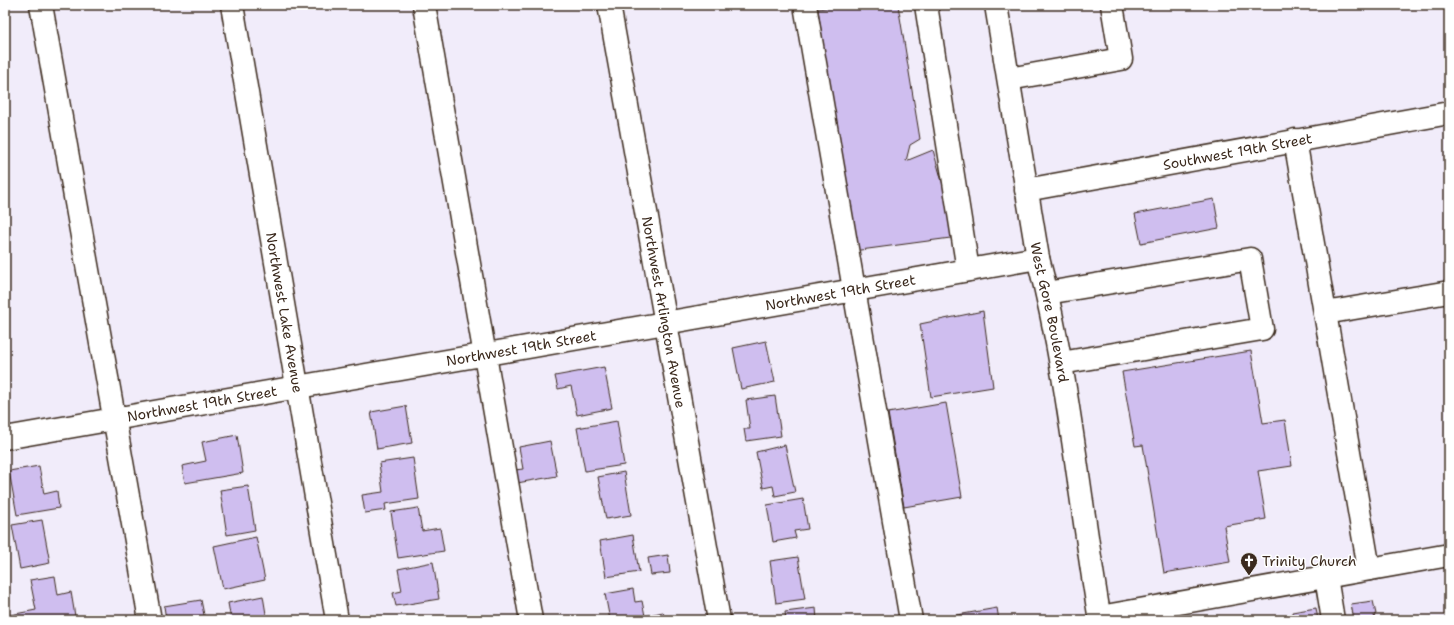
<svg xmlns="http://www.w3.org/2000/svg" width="1454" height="625" font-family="'Shantell Sans',sans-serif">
	<rect width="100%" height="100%" fill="#f1ecfa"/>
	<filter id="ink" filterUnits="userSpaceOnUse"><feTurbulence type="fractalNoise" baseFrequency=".025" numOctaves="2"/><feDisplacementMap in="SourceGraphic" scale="8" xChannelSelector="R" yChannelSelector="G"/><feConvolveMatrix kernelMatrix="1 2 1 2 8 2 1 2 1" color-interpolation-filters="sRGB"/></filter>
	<g filter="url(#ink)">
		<!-- building -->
		<g fill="#cfbeef" stroke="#3b2a1e">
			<polygon points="847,5 898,5 920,139 910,145 906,161 933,150 958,237 853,251 818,9"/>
			<polygon points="1214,199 1219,228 1141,243 1135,214"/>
			<polygon points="983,311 993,387 931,397 920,324"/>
			<polygon points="766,341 775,382 741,389 733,348"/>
			<polygon points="1251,351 1263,423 1285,420 1292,466 1258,471 1266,519 1224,526 1230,562 1164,573 1143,445 1135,446 1122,372"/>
			<polygon points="604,367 612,408 577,415 571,386 558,389 555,376"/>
			<polygon points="775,396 781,436 746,441 744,429 750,429 746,400"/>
			<polygon points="946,403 962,497 904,507 888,413"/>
			<polygon points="406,406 412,443 377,449 371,412"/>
			<polygon points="617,421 624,465 585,471 577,428"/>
			<polygon points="237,435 243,473 185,483 182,466 206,461 202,442"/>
			<polygon points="550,441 557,476 517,483 515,470 523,469 519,447"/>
			<polygon points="785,445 795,492 775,496 773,486 763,488 756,452"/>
			<polygon points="413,458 419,499 385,504 386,510 365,513 362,495 383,492 379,463"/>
			<polygon points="39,466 44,494 57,491 59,508 17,515 9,471"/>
			<polygon points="624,472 631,515 606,519 598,477"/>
			<polygon points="248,486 255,530 227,535 220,490"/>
			<polygon points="803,499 808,529 794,531 796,538 773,542 767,505"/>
			<polygon points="418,508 422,531 440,528 444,551 398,558 391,512"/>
			<polygon points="42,520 50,563 20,569 12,525"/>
			<polygon points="633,535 639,572 606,577 600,541"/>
			<polygon points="256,537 265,580 223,589 214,546"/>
			<polygon points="668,555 670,573 651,575 648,558"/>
			<polygon points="798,557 805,599 776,603 770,561"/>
			<polygon points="433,562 439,599 396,606 393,593 402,591 398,569"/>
			<polygon points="55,576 58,595 71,592 75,616 54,620 6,620 5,616 36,610 30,580"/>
			<polygon points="633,589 635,602 642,601 645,616 663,612 665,620 610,620 605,594"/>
			<polygon points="263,596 267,620 231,620 228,603"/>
			<polygon points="201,600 205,620 166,620 164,606"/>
			<polygon points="1373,601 1376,614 1374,615 1375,620 1354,620 1351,604"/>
			<polygon points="816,608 817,620 786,620 785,612"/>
			<polygon points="997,608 999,620 929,620"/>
			<polygon points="1316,608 1318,620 1293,620 1292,612"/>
		</g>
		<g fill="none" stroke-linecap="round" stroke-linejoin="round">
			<!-- minor casing -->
			<g stroke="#3b2a1e" stroke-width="25">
				<g id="minor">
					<polyline points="41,5 150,620"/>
					<path id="s1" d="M232,5l105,615"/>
					<polyline points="424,5 531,620"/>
					<path id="s2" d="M609,5l110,615"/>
					<polyline points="805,5 911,620"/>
					<polyline points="926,5 968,270"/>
					<polyline points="1009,79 1121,59 1112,5"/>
					<polyline points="1295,140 1325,313"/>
					<path id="s3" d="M1026,190l423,-77"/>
					<polyline points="1047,293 1250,259 1262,329 1061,363"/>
					<path id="s4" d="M5,438l1033,-180"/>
					<polyline points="1369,569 1325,313 1449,292"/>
					<polyline points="1326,577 1333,620"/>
					<polyline points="1100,617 1449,555"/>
				</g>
			</g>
			<!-- major casing -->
			<g stroke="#3b2a1e" stroke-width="25">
				<g id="major">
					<path id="s5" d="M996,5l42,253c31,118 41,241 62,362"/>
				</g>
			</g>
			<!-- minor -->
			<use href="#minor" stroke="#fff" stroke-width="22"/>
			<!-- major -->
			<use href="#major" stroke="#fff" stroke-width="22"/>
		</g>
	</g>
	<!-- icons -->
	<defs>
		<g id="church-pin" transform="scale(0.9)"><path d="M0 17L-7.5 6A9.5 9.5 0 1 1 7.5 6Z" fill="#3b2a1e" stroke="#fff"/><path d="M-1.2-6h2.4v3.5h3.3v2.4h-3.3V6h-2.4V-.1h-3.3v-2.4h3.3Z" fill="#fff"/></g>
	</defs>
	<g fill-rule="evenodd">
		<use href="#church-pin" x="1249" y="561"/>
	</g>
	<g text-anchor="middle" stroke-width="3" stroke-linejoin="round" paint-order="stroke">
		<!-- street labels -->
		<g font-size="14" fill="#3b2a1e" stroke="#fff">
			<text dy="5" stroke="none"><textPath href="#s3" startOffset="215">Southwest 19th Street</textPath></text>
			<text dy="5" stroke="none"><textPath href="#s4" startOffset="848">Northwest 19th Street</textPath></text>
			<text dy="5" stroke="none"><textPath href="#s2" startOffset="312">Northwest Arlington Avenue</textPath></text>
			<text dy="5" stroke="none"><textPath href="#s5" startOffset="312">West Gore Boulevard</textPath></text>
			<text dy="5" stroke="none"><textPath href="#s1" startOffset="312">Northwest Lake Avenue</textPath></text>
			<text dy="5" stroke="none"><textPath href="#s4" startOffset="524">Northwest 19th Street</textPath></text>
			<text dy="5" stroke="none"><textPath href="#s4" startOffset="200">Northwest 19th Street</textPath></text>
		</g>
		<!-- poi labels -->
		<g font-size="14" fill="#3b2a1e" stroke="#fff" text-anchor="start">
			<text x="1262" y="566">Trinity Church</text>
		</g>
	</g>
	<!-- margin -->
	<rect width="1454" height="625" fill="none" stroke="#fff" stroke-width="20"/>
	<rect x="10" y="10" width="1434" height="605" fill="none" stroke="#3b2a1e" stroke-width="1.5" filter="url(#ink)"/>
</svg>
